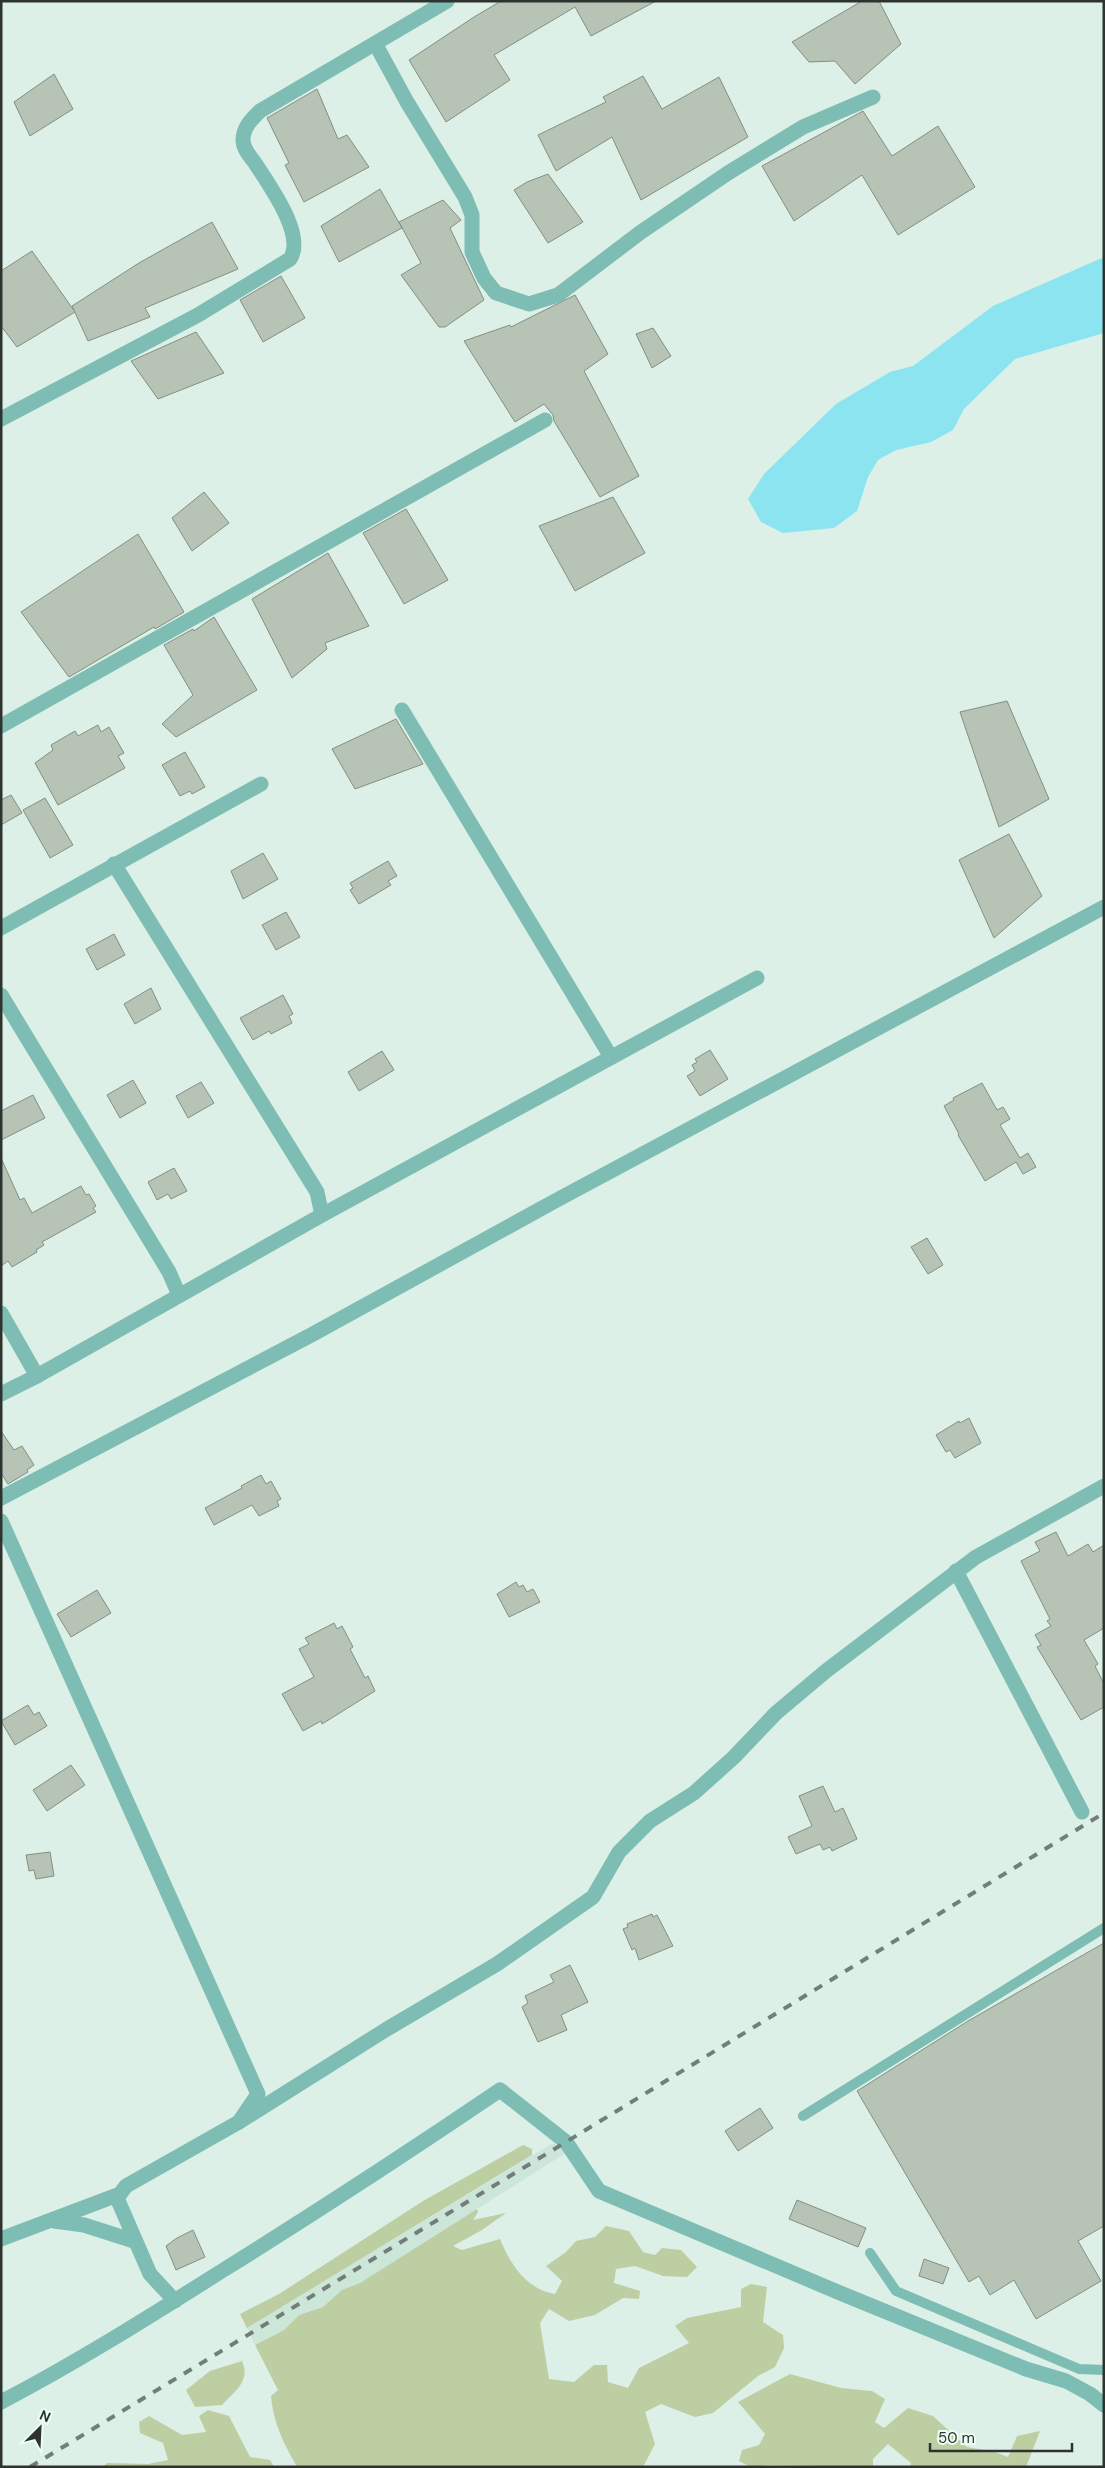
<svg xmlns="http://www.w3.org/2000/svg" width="1105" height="2468" font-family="'DM Sans',sans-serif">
	<rect width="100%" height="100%" fill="#ddf0e7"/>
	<!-- built -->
	<polygon fill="#cce6da" points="553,2143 569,2151 360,2283 342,2290 323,2307 299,2315 284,2330 255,2345 247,2328"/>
	<!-- green -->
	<g fill="#becea3">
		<polygon points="523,2145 532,2149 532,2155 247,2328 240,2314 279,2294 423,2201"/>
		<path d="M477,2209l1,3 -5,8 33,-7 -24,17 -29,16 9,4 38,-11c11,26 26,50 55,55l7,-13 -16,-15 20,-14 10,-11 19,-4 11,-11 23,5 14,21 12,3 7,-7 19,2 16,17 -10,10 -24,-1 -28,-10 -19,3 -2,14 26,8 -1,8 -16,-1 -28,17 -26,6 -20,-12 -9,14 9,56 25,3 20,-17h13l1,17 20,6 11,-20 50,-25 -14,-17 12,-8 54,-11v-18l10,-5 16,3 -4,35 20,13 1,13 -9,19 -17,9 -45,37 -18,4 -34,-13 -16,8 10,32 -12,23h-346c-13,-23 -24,-44 -26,-71l7,-6 -23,-45 29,-15 15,-15 24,-8 19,-17 18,-7z"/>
		<path d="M242,2361c9,20 -7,30 -20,44l-27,2 -9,-17 24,-19z"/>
		<polygon points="790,2374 841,2388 872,2391 885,2399 875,2422 884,2428 908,2408 933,2416 967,2447 995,2452 1008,2457 1017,2436 1040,2431 1026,2467 910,2467 911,2463 888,2444 873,2459 873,2467 770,2465 751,2467 739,2461 742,2450 759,2445 765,2434 738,2402"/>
		<polygon points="208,2410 229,2416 250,2457 270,2460 274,2467 103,2467 107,2463 148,2464 168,2460 163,2443 140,2433 139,2422 149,2416 182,2435 206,2432 199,2416"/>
	</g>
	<!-- water -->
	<polygon fill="#8be4ef" points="1104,257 1104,333 1015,359 964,409 953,430 931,442 896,450 878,460 868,477 857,511 834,528 783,533 761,522 748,499 764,474 836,404 890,372 913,366 993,306"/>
	<!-- building -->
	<g fill="#b6c3b5" stroke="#838f82">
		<polygon points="501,1 656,1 591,36 575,7 494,55 510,80 446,122 409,60 474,17"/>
		<polygon points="862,1 879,1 901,44 855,84 835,61 809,62 792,42"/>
		<polygon points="54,74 73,109 30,136 14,102"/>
		<polygon points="643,76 662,109 719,77 748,137 641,200 612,137 556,171 538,135 606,102 603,97"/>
		<polygon points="317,89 338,139 347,135 369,167 304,202 285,165 289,163 267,118"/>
		<polygon points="863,111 892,156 938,126 975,187 898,235 862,175 794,221 762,166"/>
		<polygon points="548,174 583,222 548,243 514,190 527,182"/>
		<polygon points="380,189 402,228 339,262 321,226"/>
		<polygon points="443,200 461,220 450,228 484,300 445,327 439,327 401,275 421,263 399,222"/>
		<polygon points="212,222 238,269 145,308 150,317 88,341 72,306 139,263"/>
		<polygon points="32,251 75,312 17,347 1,326 1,271"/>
		<polygon points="281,276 305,318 263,342 240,300"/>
		<polygon points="575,295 608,354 584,371 639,476 600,497 554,421 553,415 544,404 515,422 464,341 510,325 511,327"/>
		<polygon points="653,328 671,356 652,368 636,334"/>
		<polygon points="196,332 224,373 158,399 131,361"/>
		<polygon points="204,492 229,523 192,551 172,518"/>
		<polygon points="613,497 645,553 575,591 539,526"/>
		<polygon points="406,509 448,580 404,604 363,533"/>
		<polygon points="138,534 184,612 155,629 154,627 69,677 21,612"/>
		<polygon points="328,553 369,626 325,643 327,649 292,678 252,599"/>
		<polygon points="214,617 257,690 176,737 162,724 193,695 164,645 193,629 194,631"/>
		<polygon points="1007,701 1049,799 999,827 960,712"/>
		<polygon points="396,719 423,764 355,789 332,749"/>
		<polygon points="98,725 101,732 109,727 124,753 118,756 125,768 58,805 35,763 53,750 51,745 75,731 78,736"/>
		<polygon points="185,752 205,787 192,794 190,791 180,796 162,765"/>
		<polygon points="11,795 22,813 1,825 1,800"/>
		<polygon points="45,798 73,845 50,858 23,810"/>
		<polygon points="1009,834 1042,896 994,938 959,860"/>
		<polygon points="263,853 278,879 243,899 231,871"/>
		<polygon points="388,861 397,876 388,881 391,885 359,904 350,890 353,888 350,883"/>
		<polygon points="286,912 300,937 276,950 262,925"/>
		<polygon points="114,934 125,955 97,970 86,949"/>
		<polygon points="151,988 161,1009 135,1024 124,1004"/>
		<polygon points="283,995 293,1014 289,1016 292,1023 271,1034 269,1031 253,1040 240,1018"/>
		<polygon points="710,1050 728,1079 700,1096 687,1076 695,1071 692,1065 697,1062 695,1059"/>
		<polygon points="382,1051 394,1070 359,1091 348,1072"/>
		<polygon points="133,1080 146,1103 120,1118 107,1095"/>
		<polygon points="201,1082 214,1103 188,1118 176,1096"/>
		<polygon points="982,1083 997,1110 1003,1107 1010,1119 1000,1125 1020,1158 1028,1153 1036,1167 1023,1174 1016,1162 985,1181 958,1135 959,1134 944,1106 954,1100 953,1098"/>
		<polygon points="33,1095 45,1118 1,1140 1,1111"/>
		<polygon points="1,1158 20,1200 24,1198 32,1213 81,1186 86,1195 89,1194 96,1206 93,1208 96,1212 42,1242 44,1245 36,1250 37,1252 12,1267 8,1261 1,1266"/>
		<polygon points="174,1168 187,1191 171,1199 168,1194 157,1200 148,1182"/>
		<polygon points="927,1238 943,1265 928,1274 911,1247"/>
		<polygon points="969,1418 981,1443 955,1458 950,1450 946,1452 936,1435 959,1421 960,1423"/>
		<polygon points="1,1431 14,1450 22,1446 34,1465 27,1470 28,1472 8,1484 1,1473"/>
		<polygon points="261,1475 266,1484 271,1481 281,1499 277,1501 279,1506 259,1516 252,1505 214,1525 205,1508 242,1488 241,1486"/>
		<polygon points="1056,1532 1068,1556 1088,1544 1093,1552 1104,1545 1104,1628 1084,1640 1098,1664 1095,1666 1104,1684 1104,1707 1081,1720 1037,1647 1041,1645 1035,1635 1051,1626 1047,1621 1050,1619 1021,1561 1040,1551 1035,1542"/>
		<polygon points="516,1582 519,1587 523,1585 527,1592 533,1589 540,1602 509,1617 497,1594"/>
		<polygon points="97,1590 111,1613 71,1637 57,1614"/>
		<polygon points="334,1623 337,1629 342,1626 353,1647 350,1649 365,1678 368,1676 375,1691 322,1724 321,1721 303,1731 282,1694 314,1677 299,1649 309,1644 305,1638"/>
		<polygon points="28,1705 34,1715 39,1712 47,1726 15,1745 1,1721"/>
		<polygon points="71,1765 85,1785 47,1811 33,1790"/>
		<polygon points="823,1786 835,1812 843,1808 857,1839 832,1851 830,1847 823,1850 820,1844 796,1854 788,1837 812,1826 799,1796"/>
		<polygon points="50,1852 54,1876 36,1879 34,1870 29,1871 26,1855"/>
		<polygon points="652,1914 653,1917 657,1915 673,1946 639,1960 635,1948 632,1950 623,1929 628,1927 627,1924"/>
		<polygon points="1104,1943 1104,2226 1078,2241 1101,2281 1036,2319 1014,2280 990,2295 979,2276 969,2282 857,2091 968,2021"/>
		<polygon points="570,1965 588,2002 561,2015 567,2030 538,2042 522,2007 528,2003 525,1996 554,1982 550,1975"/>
		<polygon points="760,2108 773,2128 738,2151 725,2131"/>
		<polygon points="797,2200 866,2228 858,2247 789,2219"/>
		<polygon points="193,2230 205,2257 176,2270 166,2246 177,2238"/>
		<polygon points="924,2259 949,2268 943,2284 919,2276"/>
	</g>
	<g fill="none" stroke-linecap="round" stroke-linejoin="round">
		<!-- service -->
		<g stroke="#7ebdb4" stroke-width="10">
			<polyline points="803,2116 1104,1928"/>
			<polyline points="870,2253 896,2291 1079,2369 1104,2370"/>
		</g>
		<!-- minor -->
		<g stroke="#7ebdb4" stroke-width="15">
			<polyline points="376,45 407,102 465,197 472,215 472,252 484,278 496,293 529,304 558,295 641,232 728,173 803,127 873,97"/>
			<path d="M1,419l197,-104 92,-56c16,-24 -21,-74 -35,-96 -5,-7 -12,-14 -12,-23 0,-13 9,-21 17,-29l187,-110"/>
			<polyline points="402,710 611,1057"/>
			<polyline points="1,726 545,420"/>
			<polyline points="114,864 317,1192 322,1215"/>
			<polyline points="1,928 261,784"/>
			<polyline points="1,995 169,1272 179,1295"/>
			<polyline points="1,1313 37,1376"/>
			<polyline points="1,1394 37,1376 322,1215 757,978"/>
			<polyline points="1,1498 313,1334 555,1201 1104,907"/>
			<polyline points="1,1521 258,2094 239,2122 126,2186 117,2198 150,2274 175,2301"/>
			<polyline points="956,1571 1082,1812"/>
			<polyline points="239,2122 387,2029 497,1964 593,1897 619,1852 650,1821 694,1793 733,1758 776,1713 826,1671 976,1557 1104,1486"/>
			<polyline points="54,2221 84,2225 134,2241"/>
			<polyline points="1,2239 120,2194"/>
			<path d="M1,2402c77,-40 151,-87 224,-133 93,-58 185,-118 275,-179l66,52 33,49 246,104 181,74 40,12 24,13 14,11"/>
		</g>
		<!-- rail -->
		<polyline stroke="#737e78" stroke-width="4" stroke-dasharray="9 9" stroke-linecap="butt" points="30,2467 566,2142 1104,1813"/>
	</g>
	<!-- border -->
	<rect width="1105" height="2468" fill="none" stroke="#2d3430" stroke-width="5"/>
	<!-- north arrow -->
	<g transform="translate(40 2428) rotate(24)" stroke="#ebfdf4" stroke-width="4" paint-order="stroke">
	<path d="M0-4L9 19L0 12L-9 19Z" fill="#2d3430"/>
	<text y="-8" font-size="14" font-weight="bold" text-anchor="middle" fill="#2d3430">N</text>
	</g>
	<!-- scale -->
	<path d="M930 2443v8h142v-8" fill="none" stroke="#2d3430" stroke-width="2.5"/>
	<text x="938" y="2443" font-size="15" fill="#2d3430" stroke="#ebfdf4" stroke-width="4" paint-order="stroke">50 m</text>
</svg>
